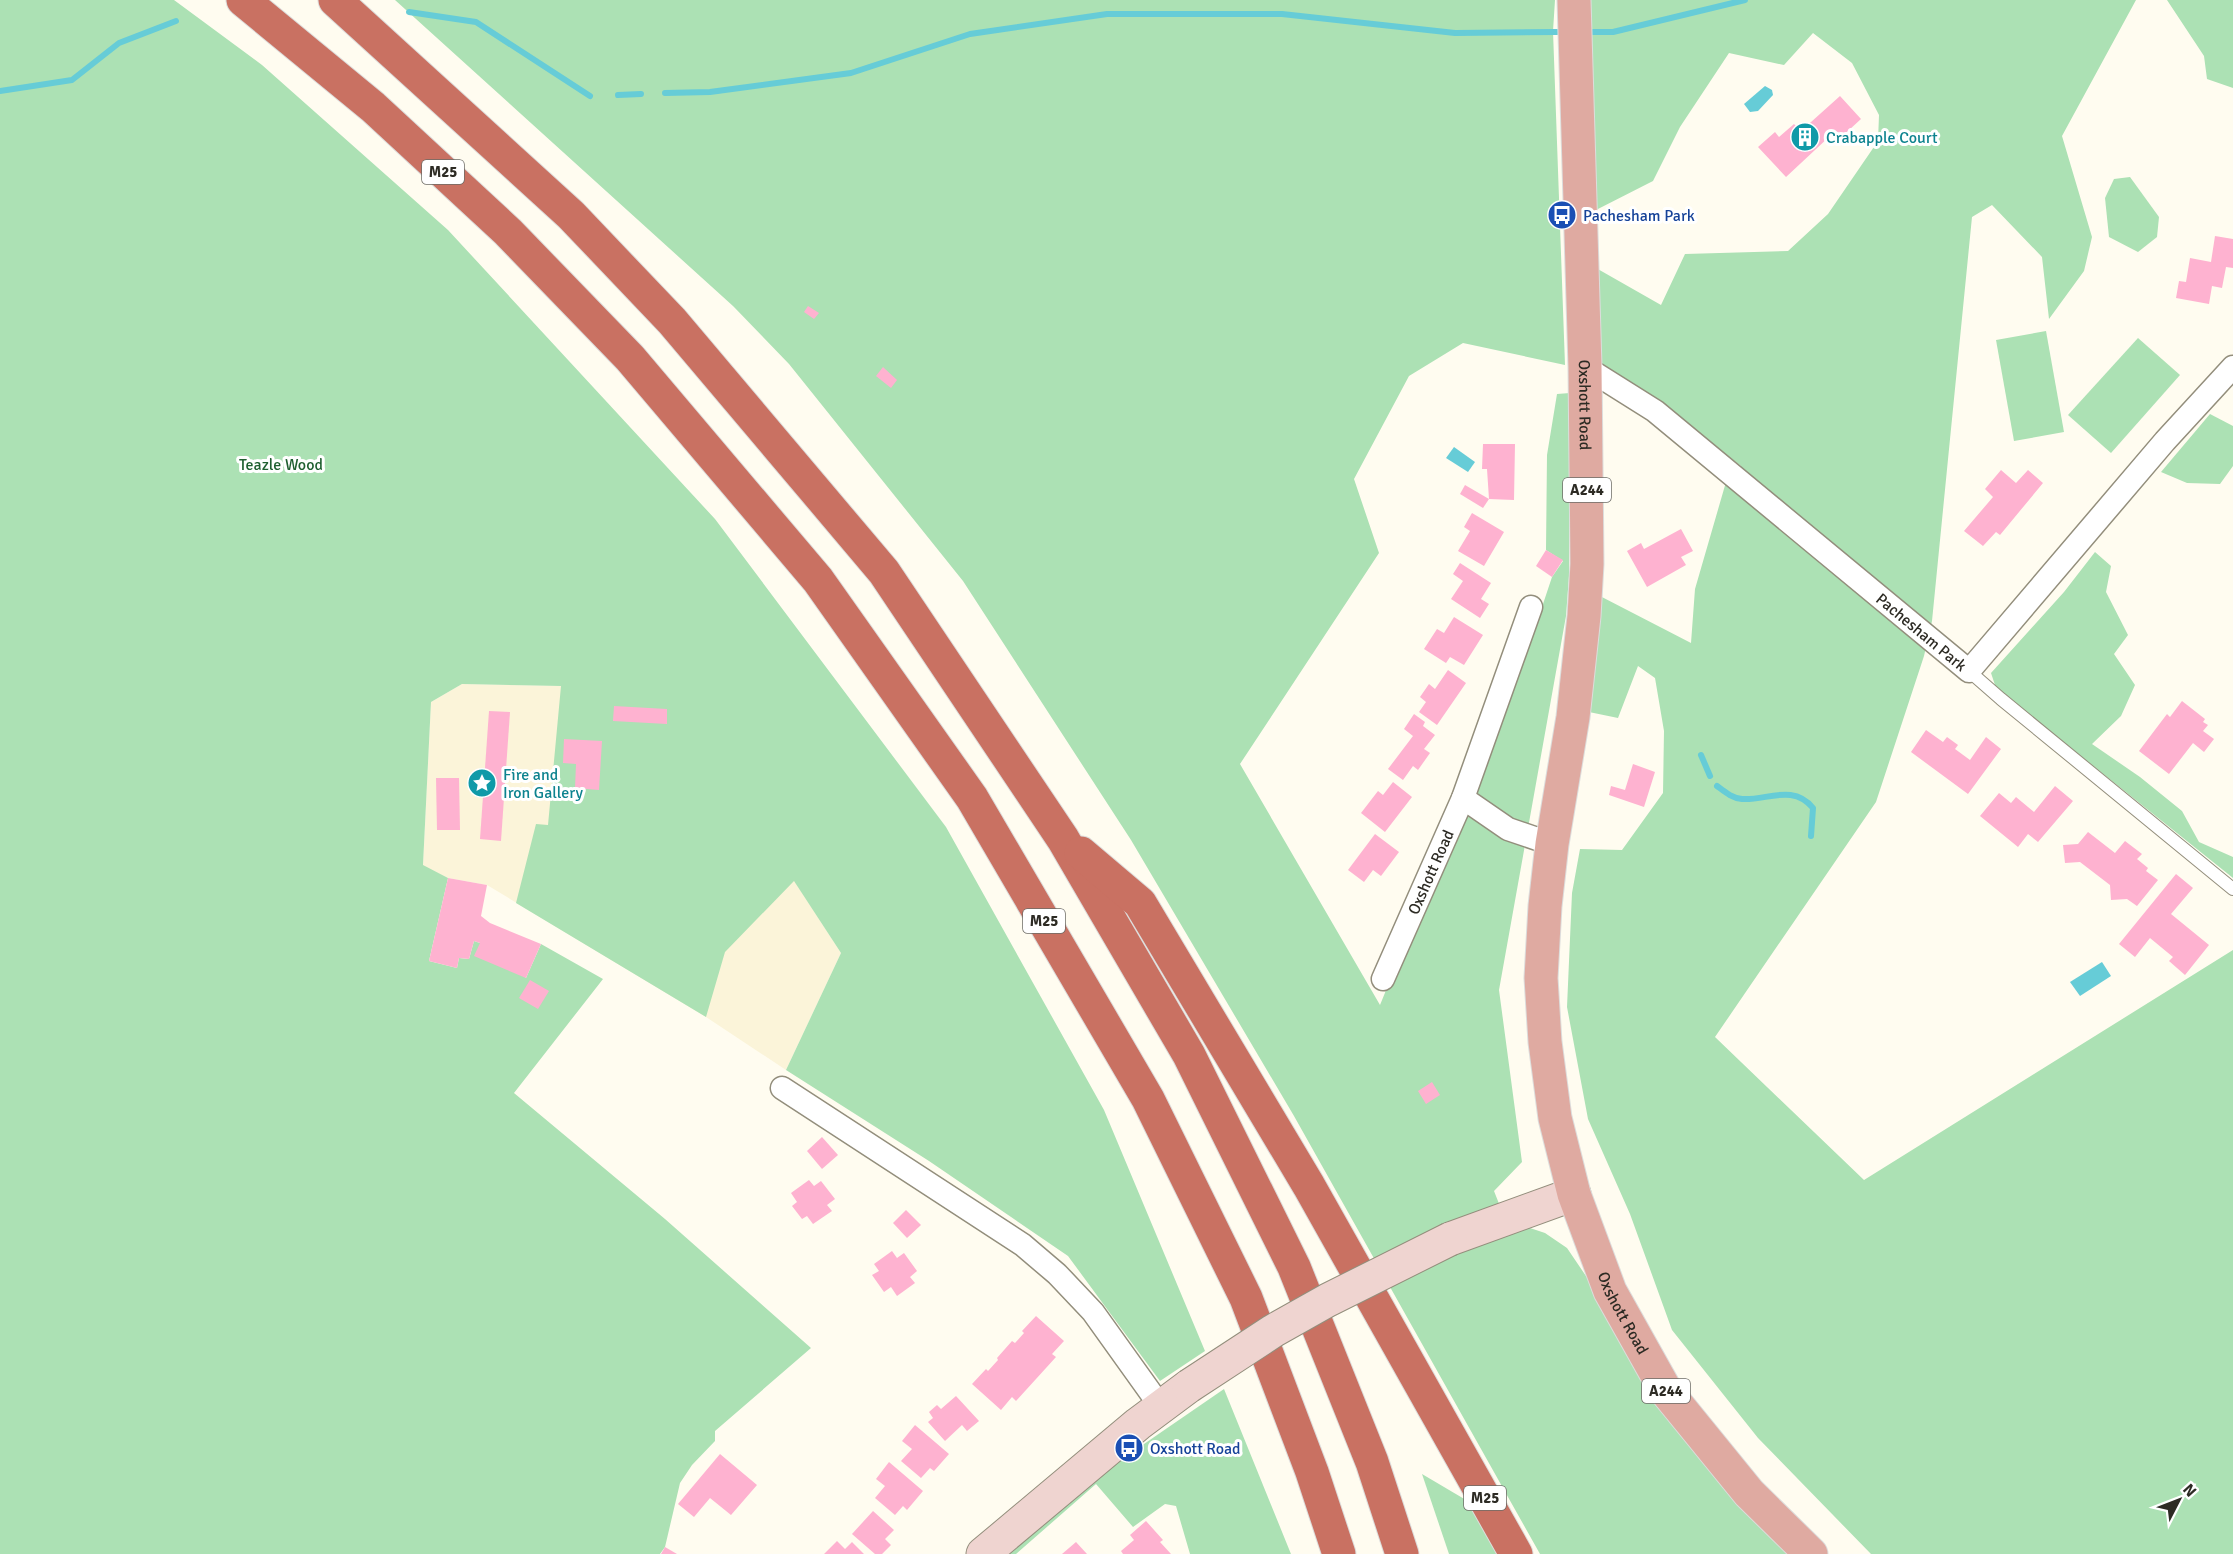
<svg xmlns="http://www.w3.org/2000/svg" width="2233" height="1554" font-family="Signika,sans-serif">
	<rect width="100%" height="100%" fill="#fffcf0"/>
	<!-- built -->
	<polygon fill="#fbf4d9" points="462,684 561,686 748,809 841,953 786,1070 706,1017 487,885 448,878 423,866 431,702"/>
	<!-- green -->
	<g fill="#ace1b4">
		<polygon points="0,0 174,0 262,65 448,230 715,519 946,827 1104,1110 1205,1351 1160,1381 1068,1256 929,1161 786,1070 841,953 794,881 725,952 706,1017 516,903 536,824 548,825 561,686 462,684 431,702 423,865 448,878 429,961 457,968 459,958 469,959 474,941 480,943 526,978 541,944 603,979 514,1093 665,1219 811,1348 715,1431 715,1441 692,1465 680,1483 665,1547 660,1554 0,1554"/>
		<polygon points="395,0 1555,0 1553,31 1565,365 1463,343 1409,376 1354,479 1379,553 1240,764 1380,1005 1539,616 1552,577 1563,561 1546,550 1547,455 1557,394 1570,393 1569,576 1566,616 1499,990 1522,1162 1494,1191 1509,1229 1527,1227 1545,1233 1567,1248 1588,1279 1623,1345 1789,1554 1540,1554 1294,1116 1131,840 963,581 789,364 733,306"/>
		<polygon points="1587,0 2136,0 2062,136 2092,237 2084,271 2049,319 2042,257 1992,205 1972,217 1932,621 1924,656 1876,802 1715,1037 1864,1180 2233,950 2233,1554 1871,1554 1758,1438 1672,1330 1630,1214 1588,1119 1567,1007 1572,893 1580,849 1622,850 1663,793 1664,731 1655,678 1638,666 1618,718 1589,712 1598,595 1691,643 1695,589 1726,482 1741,466 1685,423 1599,363 1596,268 1661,305 1685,254 1788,251 1828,214 1878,141 1879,115 1852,63 1813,33 1784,65 1729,53 1680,127 1653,181 1594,211"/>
		<polygon points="2167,0 2233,0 2233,88 2207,79 2204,56"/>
		<polygon points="2130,177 2159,217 2157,237 2138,252 2109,237 2105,198 2114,179"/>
		<polygon points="2046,331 2064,432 2014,441 1996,340"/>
		<polygon points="2138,338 2180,375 2111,453 2068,415"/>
		<polygon points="2210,414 2233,426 2233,466 2220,484 2187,483 2161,472"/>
		<polygon points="2095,552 2111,566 2106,592 2128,635 2114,654 2135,685 2121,716 2092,744 2140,777 2182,811 2199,842 2233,857 2233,878 1996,688 1991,673 2064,592"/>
		<polygon points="1224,1389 1291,1554 1190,1554 1176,1506 1165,1504 1133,1527 1096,1484 1016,1554 1004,1554 1096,1477"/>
		<polygon points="1422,1474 1466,1500 1499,1554 1449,1554"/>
	</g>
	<!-- water -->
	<g fill="#66ccd7">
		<polygon points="1765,86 1772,90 1773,95 1758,111 1750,112 1744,104"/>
		<polygon points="1454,447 1475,462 1468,472 1446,458"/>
		<polygon points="2102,962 2111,976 2080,996 2070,982"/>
	</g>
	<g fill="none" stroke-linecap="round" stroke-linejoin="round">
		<!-- stream -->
		<g stroke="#66ccd7" stroke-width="6">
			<polyline points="409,12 476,22 590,96"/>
			<polyline points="1593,32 1613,32 1745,0"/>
			<polyline points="0,91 72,80 119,43 176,21"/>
			<polyline points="665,93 710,92 851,73 970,34 1107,14 1282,14 1455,33 1557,32"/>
			<polyline points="618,95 641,94"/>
			<polyline points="1701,755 1710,776"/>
			<path d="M1717,786c8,6 15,12 25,13 24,2 51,-16 71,9l-2,28"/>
		</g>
	</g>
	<!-- building -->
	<g fill="#feb2d0">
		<polygon points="1840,96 1861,119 1836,142 1830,136 1786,177 1758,147 1775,132 1779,137 1794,124 1801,131"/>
		<polygon points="2215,236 2233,239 2233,268 2226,267 2222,288 2212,286 2209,304 2176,298 2179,281 2186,282 2190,258 2211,262"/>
		<polygon points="808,306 819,313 814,319 804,312"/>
		<polygon points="883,367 897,380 891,388 876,376"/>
		<polygon points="1483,444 1515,444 1514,500 1489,499 1487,469 1482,469"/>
		<polygon points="2001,470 2016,483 2028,470 2043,483 2000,535 1996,532 1983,546 1964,531 1993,497 1985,489"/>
		<polygon points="1465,485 1489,499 1483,508 1460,494"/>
		<polygon points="1472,513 1504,532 1484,566 1458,551 1470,531 1464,527"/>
		<polygon points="1681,529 1693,551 1681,557 1686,565 1647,587 1627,551 1641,543 1644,549"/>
		<polygon points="1546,550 1563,560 1552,577 1536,566"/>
		<polygon points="1460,563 1491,583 1481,599 1489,604 1480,618 1451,599 1463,581 1453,574"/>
		<polygon points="1454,617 1483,635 1464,665 1450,657 1446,663 1424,649 1437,629 1444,633"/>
		<polygon points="1448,670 1466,683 1437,725 1419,712 1426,702 1420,697 1429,684 1435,689"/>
		<polygon points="2182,701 2205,719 2203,722 2208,725 2203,731 2214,739 2204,752 2193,743 2169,774 2139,751 2167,714 2170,717"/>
		<polygon points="614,706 667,709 667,724 613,721"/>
		<polygon points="489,711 510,712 501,841 480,839"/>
		<polygon points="1414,714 1425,722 1423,726 1435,735 1424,749 1430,753 1418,770 1413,766 1403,780 1388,769 1413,736 1404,729"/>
		<polygon points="1926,730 1943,742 1947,737 1958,745 1955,749 1970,760 1986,737 2001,749 1968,794 1911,752"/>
		<polygon points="564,739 602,741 599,790 575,788 576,764 563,763"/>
		<polygon points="1633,764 1655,772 1644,807 1609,795 1611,786 1625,790"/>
		<polygon points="436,778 459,778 460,830 437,830"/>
		<polygon points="1393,782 1412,797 1385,832 1361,813 1378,791 1383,795"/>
		<polygon points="2055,786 2073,801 2038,842 2028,834 2018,847 1980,816 1999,793 2011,803 2016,797 2034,812"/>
		<polygon points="2088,832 2115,853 2125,841 2142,854 2137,859 2148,868 2146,871 2158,880 2137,906 2127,899 2111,900 2110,885 2080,862 2065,863 2063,845 2078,844"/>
		<polygon points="1375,834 1399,852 1381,876 1373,870 1364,882 1348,870"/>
		<polygon points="2176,874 2193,888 2171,914 2209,945 2185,975 2169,961 2173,957 2150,938 2135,957 2119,944"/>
		<polygon points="448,878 487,885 481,916 490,923 541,944 526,978 474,956 480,943 474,941 469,959 459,958 457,968 429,961"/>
		<polygon points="530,980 549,991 538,1009 519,998"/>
		<polygon points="1432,1082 1440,1095 1426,1104 1418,1091"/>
		<polygon points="822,1137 838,1155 822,1169 807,1151"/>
		<polygon points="809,1180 814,1186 821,1181 835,1199 827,1205 832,1211 813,1224 807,1216 802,1219 792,1206 797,1202 791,1193"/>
		<polygon points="906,1210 921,1225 907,1238 893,1223"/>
		<polygon points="892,1251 897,1258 904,1253 917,1271 910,1277 915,1283 897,1296 891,1287 884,1292 872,1275 879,1271 874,1264"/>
		<polygon points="1036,1316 1064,1341 1052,1354 1056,1357 1016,1401 1012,1397 1001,1410 972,1384 986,1369 988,1371 998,1360 997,1358 1012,1341 1015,1343 1024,1333 1022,1331"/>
		<polygon points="956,1396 979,1421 967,1431 962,1425 945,1441 928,1422 933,1418 929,1412 937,1405 941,1409"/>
		<polygon points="915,1425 949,1454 934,1471 930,1468 921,1478 901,1461 912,1449 902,1441"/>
		<polygon points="720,1454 757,1485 731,1515 710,1498 694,1517 678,1504"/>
		<polygon points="889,1462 923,1491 907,1510 903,1506 895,1515 875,1498 885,1486 876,1479"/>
		<polygon points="873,1511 894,1530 885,1539 891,1545 882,1554 875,1554 852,1534"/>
		<polygon points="1146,1521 1163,1540 1160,1542 1171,1554 1123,1554 1121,1551 1134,1540 1130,1535"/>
		<polygon points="837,1541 845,1549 852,1542 864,1554 824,1554"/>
		<polygon points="1076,1542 1087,1554 1062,1554"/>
		<polygon points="665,1547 677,1554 661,1554"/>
	</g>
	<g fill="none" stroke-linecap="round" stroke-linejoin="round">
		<!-- lane casing -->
		<g stroke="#938e7c" stroke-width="14">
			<polyline id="lane" points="1969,671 2001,699 2233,889"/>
		</g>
		<!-- street casing -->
		<g stroke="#938e7c" stroke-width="25">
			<g id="street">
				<path id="s1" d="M1585,367l70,44 314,260 196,-230 68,-74"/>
				<polyline points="1463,798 1508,829 1552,844"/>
				<path id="s2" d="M1383,979l80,-181 68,-191"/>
				<polyline points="782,1088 1023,1245 1057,1274 1093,1312 1161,1407"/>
			</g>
		</g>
		<!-- secondary casing -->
		<g stroke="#938e7c" stroke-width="35">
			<g id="secondary">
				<polyline points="1450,1239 1574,1194"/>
				<polyline points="983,1554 1138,1424 1189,1386"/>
			</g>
		</g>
		<!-- primary casing -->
		<g stroke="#dddddc" stroke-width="35">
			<g id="primary">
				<path id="s3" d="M1574,0l11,367 2,197 -3,52 -11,101 -21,127 -7,62 -4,72 4,64 10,76 19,76 36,97 56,100 83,102 62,61"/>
			</g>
		</g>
		<!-- highway casing -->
		<g stroke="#dddddc" stroke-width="35">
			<g id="highway">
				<polyline points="243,0 373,107 508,232 630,358 818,580 972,798 1148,1099 1246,1298 1312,1472 1339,1554"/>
				<polyline points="335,0 571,215 672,321 884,572 1063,839 1189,1055 1294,1267 1372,1462 1402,1554"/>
				<polyline points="1081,853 1140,903 1309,1186 1516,1554"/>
			</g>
		</g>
		<!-- lane -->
		<use href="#lane" stroke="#fff" stroke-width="12"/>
		<!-- street -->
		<use href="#street" stroke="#fff" stroke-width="22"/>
		<!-- secondary -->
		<use href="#secondary" stroke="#efd4d0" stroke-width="33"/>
		<!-- primary -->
		<use href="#primary" stroke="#dfaaa1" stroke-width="33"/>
		<!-- highway -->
		<use href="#highway" stroke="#c97162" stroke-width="33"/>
		<!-- secondary-bridge casing -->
		<g stroke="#938e7c" stroke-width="35" stroke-linecap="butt">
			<polyline id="secondary-bridge" points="1189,1386 1273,1331 1328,1300 1450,1239"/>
		</g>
		<!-- secondary-bridge -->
		<use href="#secondary-bridge" stroke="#efd4d0" stroke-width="33"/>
	</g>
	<!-- icons -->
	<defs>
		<g id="building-disc" transform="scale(1.5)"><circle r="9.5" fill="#0f9aa8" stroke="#fff"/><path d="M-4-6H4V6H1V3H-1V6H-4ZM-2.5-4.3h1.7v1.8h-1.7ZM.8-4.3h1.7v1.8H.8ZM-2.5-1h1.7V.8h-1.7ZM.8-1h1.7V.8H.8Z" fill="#fff"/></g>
		<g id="bus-disc" transform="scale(1.5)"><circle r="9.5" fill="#1a4fb4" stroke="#fff"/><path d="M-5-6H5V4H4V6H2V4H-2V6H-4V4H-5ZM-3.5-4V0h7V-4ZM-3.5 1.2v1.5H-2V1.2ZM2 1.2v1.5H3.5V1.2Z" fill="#fff"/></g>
		<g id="sight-disc" transform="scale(1.5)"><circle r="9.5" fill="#0f9aa8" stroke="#fff"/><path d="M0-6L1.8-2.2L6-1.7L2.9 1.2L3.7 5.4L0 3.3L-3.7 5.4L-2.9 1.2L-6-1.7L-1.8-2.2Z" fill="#fff"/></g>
	</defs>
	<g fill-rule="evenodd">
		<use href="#building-disc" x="1805" y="137"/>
		<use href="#bus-disc" x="1562" y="215"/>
		<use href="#sight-disc" x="482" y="783"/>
		<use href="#bus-disc" x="1129" y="1448"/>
	</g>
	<g text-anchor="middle" stroke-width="6" stroke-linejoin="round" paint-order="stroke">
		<!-- shield labels -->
		<g fill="#fff" stroke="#6c6b66" stroke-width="1.5">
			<rect x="422" y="160" width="42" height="24" rx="4.5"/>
			<rect x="1563" y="478" width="48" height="24" rx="4.5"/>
			<rect x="1023" y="909" width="42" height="24" rx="4.5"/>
			<rect x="1642" y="1379" width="48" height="24" rx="4.5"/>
			<rect x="1464" y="1486" width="42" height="24" rx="4.5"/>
		</g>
		<g font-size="15" font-weight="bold" fill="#2d2b24">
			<text x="443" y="177">M25</text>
			<text x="1587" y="495">A244</text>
			<text x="1044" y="926">M25</text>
			<text x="1666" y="1396">A244</text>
			<text x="1485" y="1503">M25</text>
		</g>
		<!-- culture labels -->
		<g font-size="16" fill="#0d838f" stroke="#fff" text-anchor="start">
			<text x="1826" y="143">Crabapple Court</text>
			<text x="503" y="780">Fire and<tspan x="503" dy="18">Iron Gallery</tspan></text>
		</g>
		<!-- transit labels -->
		<g font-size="16" fill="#164399" stroke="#fff" text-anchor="start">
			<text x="1583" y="221">Pachesham Park</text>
			<text x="1150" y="1454">Oxshott Road</text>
		</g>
		<!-- street labels -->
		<g font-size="16" fill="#2d2b24" stroke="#fff">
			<text dy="6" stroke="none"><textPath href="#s3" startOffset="405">Oxshott Road</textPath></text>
			<text dy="6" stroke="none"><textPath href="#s1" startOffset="429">Pachesham Park</textPath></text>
			<text dy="6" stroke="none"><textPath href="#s2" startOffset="117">Oxshott Road</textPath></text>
			<text dy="6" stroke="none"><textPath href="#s3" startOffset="1329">Oxshott Road</textPath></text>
		</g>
		<!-- park labels -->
		<g font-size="16" fill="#1f5f30" stroke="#fff">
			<text x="281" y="470">Teazle Wood</text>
		</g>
	</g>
	<!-- north arrow -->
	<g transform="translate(2179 1500) rotate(48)" stroke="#ffffff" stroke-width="4.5" paint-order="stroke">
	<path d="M0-4.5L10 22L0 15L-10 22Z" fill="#2d2b24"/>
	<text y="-9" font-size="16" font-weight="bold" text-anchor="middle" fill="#2d2b24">N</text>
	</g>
</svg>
